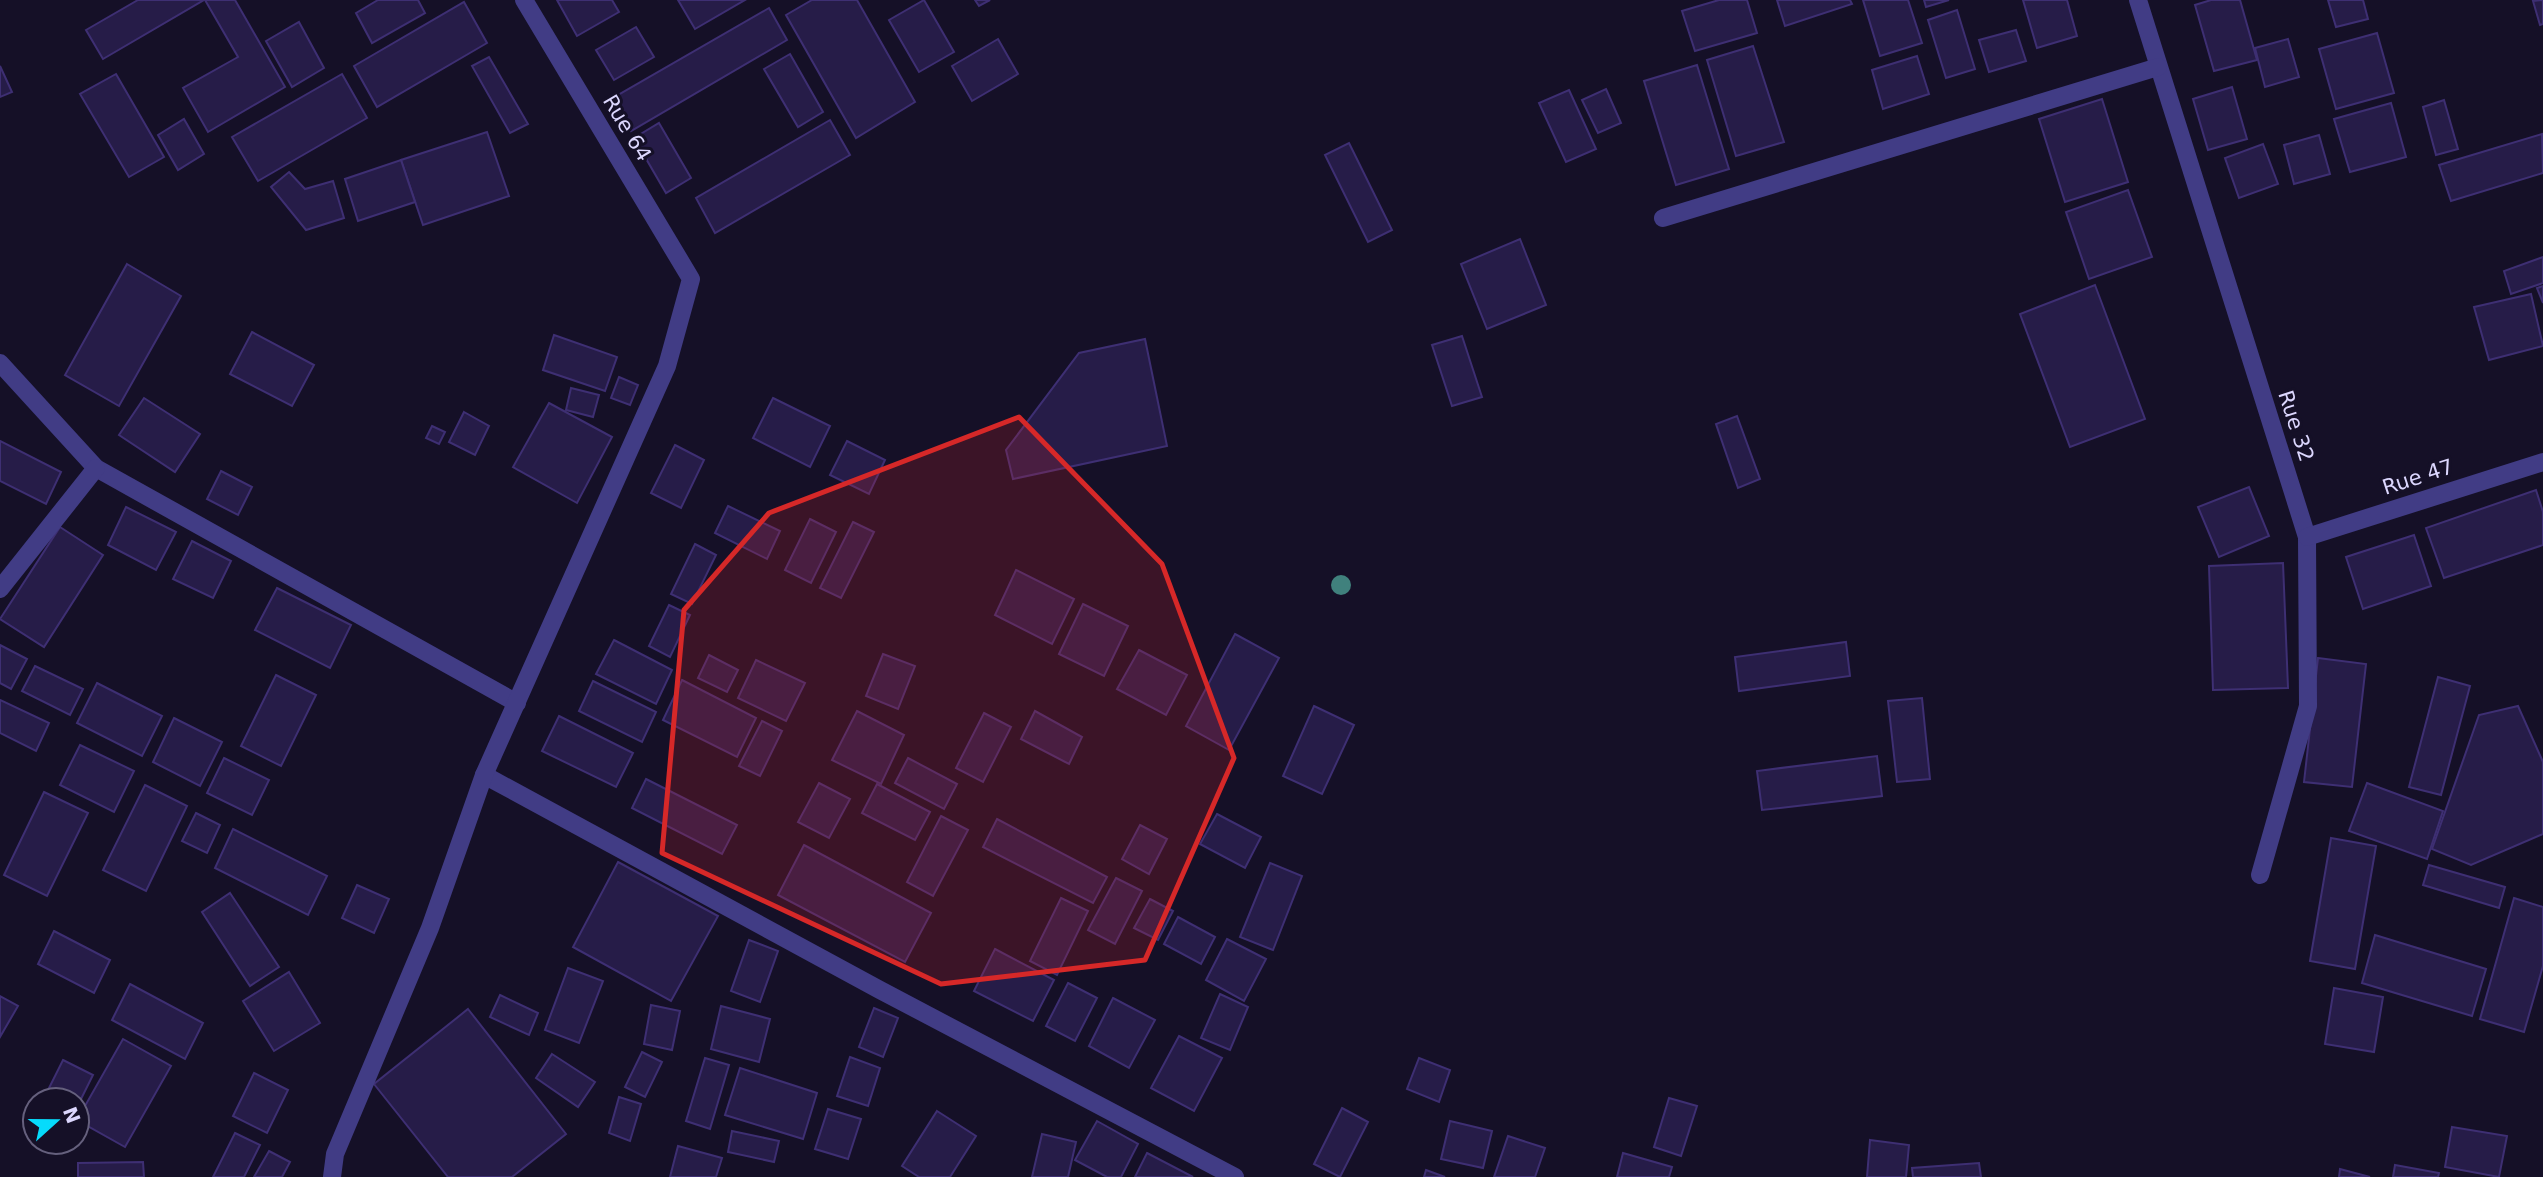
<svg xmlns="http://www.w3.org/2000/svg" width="2543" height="1177" font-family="'DejaVu Sans',sans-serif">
	<rect width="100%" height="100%" fill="#151027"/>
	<!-- building -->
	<g fill="#261c48" stroke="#3e2f73" stroke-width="2">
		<polygon points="138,0 204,0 103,59 86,30"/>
		<polygon points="205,0 235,0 285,87 208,132 183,88 238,57"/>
		<polygon points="378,0 418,0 425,13 372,43 356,13"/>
		<polygon points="557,0 612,0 619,12 577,36"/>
		<polygon points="678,0 745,0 695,29"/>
		<polygon points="812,0 857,0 915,102 856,138 786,15"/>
		<polygon points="924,0 954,52 919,72 889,20"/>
		<polygon points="975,0 990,0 979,6"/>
		<polygon points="1719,0 1747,0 1757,33 1695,51 1682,11"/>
		<polygon points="1777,0 1850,0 1852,4 1785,26"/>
		<polygon points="1863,0 1908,0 1922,43 1880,56"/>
		<polygon points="1924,0 1949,0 1926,7"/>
		<polygon points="2023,0 2067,0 2077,36 2037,48"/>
		<polygon points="2211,0 2240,0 2257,60 2214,71 2195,5"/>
		<polygon points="2328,0 2363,0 2368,19 2336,27"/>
		<polygon points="2543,0 2543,24 2540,25 2533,1"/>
		<polygon points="464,2 487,43 377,107 354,66"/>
		<polygon points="769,8 787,40 631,131 613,98"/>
		<polygon points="1957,10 1975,69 1946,78 1928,20"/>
		<polygon points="299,22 324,68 292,87 266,41"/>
		<polygon points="636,27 654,57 614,80 596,50"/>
		<polygon points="2016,30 2026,61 1989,72 1979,40"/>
		<polygon points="2377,33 2394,93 2336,109 2319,49"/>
		<polygon points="998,39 1018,74 972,101 952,66"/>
		<polygon points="2288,39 2299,77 2265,87 2255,48"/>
		<polygon points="1753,46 1784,142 1736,156 1707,60"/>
		<polygon points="790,54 823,112 798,127 764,69"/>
		<polygon points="1917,56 1929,94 1883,109 1872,70"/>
		<polygon points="489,57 528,124 510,133 472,66"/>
		<polygon points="1697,65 1729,169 1676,185 1644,81"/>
		<polygon points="0,66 12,92 0,97"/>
		<polygon points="116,74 164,157 129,177 80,94"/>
		<polygon points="342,74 367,118 258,181 232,137"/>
		<polygon points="2232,87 2247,139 2208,150 2193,99"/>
		<polygon points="1606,89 1621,123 1598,133 1582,100"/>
		<polygon points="1569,90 1596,149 1566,162 1539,103"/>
		<polygon points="2102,99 2128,182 2065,202 2039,119"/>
		<polygon points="2444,100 2458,149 2436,155 2423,107"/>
		<polygon points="2391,103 2406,157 2350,172 2334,119"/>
		<polygon points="184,119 204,154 178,170 158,135"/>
		<polygon points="830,120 850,155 715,233 696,198"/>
		<polygon points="659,123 691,178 666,193 634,138"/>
		<polygon points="487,132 509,196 423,225 401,160"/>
		<polygon points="2542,134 2543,173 2451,201 2439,165"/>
		<polygon points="2319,135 2330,174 2294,184 2284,145"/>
		<polygon points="1349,143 1392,230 1368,242 1325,155"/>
		<polygon points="2263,144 2278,184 2239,198 2225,158"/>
		<polygon points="401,160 415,202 358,221 345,179"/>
		<polygon points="289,172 305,189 333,181 344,218 306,230 271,187"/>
		<polygon points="2128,190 2152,257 2089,279 2066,212"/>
		<polygon points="1520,239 1546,305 1487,329 1461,264"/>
		<polygon points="2543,257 2543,283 2511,294 2504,271"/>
		<polygon points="127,264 181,296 119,406 65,375"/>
		<polygon points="2095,285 2145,419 2070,447 2020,314"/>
		<polygon points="2543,286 2543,303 2537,288"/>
		<polygon points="2531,294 2543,346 2489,360 2474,307"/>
		<polygon points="252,332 314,365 292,406 230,374"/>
		<polygon points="554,335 617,357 605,391 543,370"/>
		<polygon points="1462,336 1482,397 1452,406 1432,345"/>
		<polygon points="1145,339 1167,446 1013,479 1006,450 1079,353"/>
		<polygon points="619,377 638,385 630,405 611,398"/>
		<polygon points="571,388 599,395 593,417 566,410"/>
		<polygon points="144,398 200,434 175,472 119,435"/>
		<polygon points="773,398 830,426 810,467 753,438"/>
		<polygon points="549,403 612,437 577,503 513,467"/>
		<polygon points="464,412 489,426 475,455 449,442"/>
		<polygon points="1737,416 1760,479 1738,488 1716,424"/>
		<polygon points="432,426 445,432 439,444 426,438"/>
		<polygon points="0,441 61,472 46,504 0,481"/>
		<polygon points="847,441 885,460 869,494 830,475"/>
		<polygon points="675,445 704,460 681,508 651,493"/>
		<polygon points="221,471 252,487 238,515 207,499"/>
		<polygon points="2249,487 2269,536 2219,557 2198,507"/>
		<polygon points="2536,490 2543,512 2543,545 2444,578 2426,528"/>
		<polygon points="728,506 780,531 767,559 715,533"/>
		<polygon points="126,507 176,532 156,570 108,545"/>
		<polygon points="810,519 836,532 811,583 785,570"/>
		<polygon points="853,522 874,532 841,598 820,588"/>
		<polygon points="60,527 103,555 44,647 0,619"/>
		<polygon points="2414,535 2431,586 2363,609 2346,557"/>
		<polygon points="192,541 231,561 213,598 173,579"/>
		<polygon points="695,544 716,555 692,604 671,594"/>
		<polygon points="2283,563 2288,688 2213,690 2209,566"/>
		<polygon points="1016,570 1074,599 1052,644 995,615"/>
		<polygon points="277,588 351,625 330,668 255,630"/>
		<polygon points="1083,604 1128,626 1104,676 1059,654"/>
		<polygon points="669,605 690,615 670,657 649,646"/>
		<polygon points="1235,634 1279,658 1229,750 1186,726"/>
		<polygon points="614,640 672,670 656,704 596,674"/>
		<polygon points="1846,642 1850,676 1739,691 1735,657"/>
		<polygon points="0,645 27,659 11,689 0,683"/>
		<polygon points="1139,650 1187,675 1166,715 1117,689"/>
		<polygon points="883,654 915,666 898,709 866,696"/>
		<polygon points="709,655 738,670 727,692 698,678"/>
		<polygon points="2318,658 2366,664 2352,787 2304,782"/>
		<polygon points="756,660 805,683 786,721 738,698"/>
		<polygon points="35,666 83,689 70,715 22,691"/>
		<polygon points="276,675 316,695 281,766 241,746"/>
		<polygon points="2438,677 2470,686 2441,795 2409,787"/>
		<polygon points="682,680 756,718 737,757 663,720"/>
		<polygon points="593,681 656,712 642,742 579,711"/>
		<polygon points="97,683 162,716 142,756 77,723"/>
		<polygon points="1922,698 1930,779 1897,782 1888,701"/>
		<polygon points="0,700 49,723 36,751 0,733"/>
		<polygon points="1314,706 1354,725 1322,794 1283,776"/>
		<polygon points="2518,706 2543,762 2543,834 2471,865 2432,849 2479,715"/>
		<polygon points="857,711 904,735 881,784 832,760"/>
		<polygon points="1035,711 1082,737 1069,764 1021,739"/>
		<polygon points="984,713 1011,727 983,782 956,768"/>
		<polygon points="559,716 633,753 616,787 542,751"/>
		<polygon points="174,718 222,742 200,786 153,762"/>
		<polygon points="762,721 782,731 760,776 739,766"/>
		<polygon points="80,745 134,771 114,812 60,785"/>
		<polygon points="1877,756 1882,796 1762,810 1757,771"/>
		<polygon points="224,758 269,780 252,815 207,793"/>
		<polygon points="908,758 957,784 944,809 895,783"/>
		<polygon points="646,779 737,825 722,854 632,808"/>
		<polygon points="819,783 850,799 829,838 798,822"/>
		<polygon points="2367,783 2443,811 2427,859 2349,831"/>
		<polygon points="877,784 930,812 915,840 862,813"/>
		<polygon points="145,785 187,806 146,891 103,870"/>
		<polygon points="44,792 88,813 47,896 4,875"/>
		<polygon points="196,813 220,825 207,853 182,841"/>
		<polygon points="1217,814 1261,837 1245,868 1200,844"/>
		<polygon points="941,816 968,830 933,896 907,882"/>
		<polygon points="997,819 1107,877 1093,903 983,847"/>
		<polygon points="1140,825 1167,839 1149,874 1122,859"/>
		<polygon points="233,829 327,876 308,915 215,868"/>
		<polygon points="2331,838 2376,846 2355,969 2310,961"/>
		<polygon points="804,845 931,913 905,962 778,895"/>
		<polygon points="618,862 718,916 671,1001 573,947"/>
		<polygon points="1270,863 1302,876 1273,950 1240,937"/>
		<polygon points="2429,865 2505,887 2499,908 2423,885"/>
		<polygon points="1116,878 1142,891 1115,944 1088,930"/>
		<polygon points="357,885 389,899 374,933 342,918"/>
		<polygon points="230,893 279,967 250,986 202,912"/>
		<polygon points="1061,898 1088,911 1057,975 1030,961"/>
		<polygon points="2514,898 2543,907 2543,966 2524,1032 2480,1019"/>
		<polygon points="1150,899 1173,911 1158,940 1134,928"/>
		<polygon points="1178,917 1215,937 1201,964 1164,944"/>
		<polygon points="54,931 110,960 94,993 38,964"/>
		<polygon points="2375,935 2486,969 2472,1016 2362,983"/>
		<polygon points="1227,939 1266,959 1244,1001 1206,980"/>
		<polygon points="749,940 778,951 760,1002 731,991"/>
		<polygon points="995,949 1054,980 1033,1021 974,991"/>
		<polygon points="568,968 603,981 579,1043 545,1030"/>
		<polygon points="289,972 320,1023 274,1051 243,1001"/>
		<polygon points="1068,983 1097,998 1075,1041 1046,1026"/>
		<polygon points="130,984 203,1023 185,1059 112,1020"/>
		<polygon points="2334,988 2383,997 2374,1052 2325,1044"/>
		<polygon points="1220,994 1248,1007 1230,1050 1201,1038"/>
		<polygon points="500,995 538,1013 529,1035 490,1017"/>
		<polygon points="0,996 18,1006 0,1037"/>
		<polygon points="1113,998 1155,1020 1129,1068 1089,1046"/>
		<polygon points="651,1005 680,1011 672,1050 644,1044"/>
		<polygon points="721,1006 770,1019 759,1062 711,1049"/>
		<polygon points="874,1008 898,1018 883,1057 859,1047"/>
		<polygon points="468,1009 566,1134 512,1177 448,1177 374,1084"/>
		<polygon points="1179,1036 1222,1058 1194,1111 1151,1088"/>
		<polygon points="123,1039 171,1066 125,1147 77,1120"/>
		<polygon points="642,1052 662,1062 645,1097 625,1087"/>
		<polygon points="552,1054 595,1082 578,1107 536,1078"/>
		<polygon points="850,1057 880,1068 868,1106 837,1096"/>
		<polygon points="705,1058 729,1065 710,1129 686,1121"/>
		<polygon points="1419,1058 1450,1070 1439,1102 1407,1089"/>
		<polygon points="63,1060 93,1075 77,1107 77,1100 43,1100"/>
		<polygon points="740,1068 817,1093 803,1139 725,1115"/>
		<polygon points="254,1073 288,1090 267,1133 233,1116"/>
		<polygon points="619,1097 641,1104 630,1141 609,1133"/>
		<polygon points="1669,1098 1697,1106 1681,1156 1654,1147"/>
		<polygon points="1342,1108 1368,1122 1340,1177 1314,1164"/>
		<polygon points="828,1109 861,1119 848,1159 815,1149"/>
		<polygon points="937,1111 976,1136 950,1177 919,1177 902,1166"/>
		<polygon points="1097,1121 1138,1144 1121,1177 1107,1177 1075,1160"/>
		<polygon points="1450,1121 1492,1131 1483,1168 1441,1159"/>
		<polygon points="2452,1127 2507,1136 2499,1177 2445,1167"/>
		<polygon points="732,1131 779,1141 774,1162 728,1152"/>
		<polygon points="235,1133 260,1145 244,1177 213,1177"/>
		<polygon points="1042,1134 1076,1142 1068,1177 1032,1177"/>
		<polygon points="1508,1136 1545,1148 1535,1177 1494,1177"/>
		<polygon points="1870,1140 1909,1145 1906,1177 1867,1177"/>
		<polygon points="678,1146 722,1158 716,1177 670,1177"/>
		<polygon points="269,1151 290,1162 282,1177 254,1177"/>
		<polygon points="1147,1153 1193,1177 1135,1177"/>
		<polygon points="1623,1153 1672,1167 1669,1177 1617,1177"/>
		<polygon points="143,1162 144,1177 78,1177 78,1163"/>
		<polygon points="1979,1163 1981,1177 1913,1177 1912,1168"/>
		<polygon points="2395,1165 2439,1173 2438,1177 2393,1177"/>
		<polygon points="2340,1169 2370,1177 2339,1177"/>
		<polygon points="1426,1170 1445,1177 1424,1177"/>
	</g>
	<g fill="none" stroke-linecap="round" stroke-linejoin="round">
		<!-- minor -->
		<g stroke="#413c85" stroke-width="18">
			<polyline points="2138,0 2307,537 2308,706 2260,875"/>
			<polyline points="1663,218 2158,67"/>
			<polyline points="0,363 96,468 517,703"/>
			<polyline points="2307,537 2543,462"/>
			<polyline points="0,589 96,468"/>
			<polyline points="484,775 880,990 1235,1177"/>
			<polyline points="332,1177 335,1154 430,928 484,775 667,366 691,279 524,0"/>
		</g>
	</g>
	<!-- trees -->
	<circle fill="#40817d" cx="1341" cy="585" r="10"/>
	<!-- marked area -->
	<path fill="#d62828" fill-opacity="0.2" stroke="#d62828" stroke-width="5" stroke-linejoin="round" d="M1019,417l143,147 72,194 -89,202 -204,24 -279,-131 22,-243 85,-97z"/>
	<g text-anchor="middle" stroke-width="6" stroke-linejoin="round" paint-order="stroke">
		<!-- street labels -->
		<g font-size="21" fill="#dcd7fe" stroke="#151027">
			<text transform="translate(627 128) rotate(59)" y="7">Rue 64</text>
			<text transform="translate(2296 426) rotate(72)" y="7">Rue 32</text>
			<text transform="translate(2418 477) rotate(-18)" y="7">Rue 47</text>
		</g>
	</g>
	<!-- north arrow -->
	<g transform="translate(56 1121) rotate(69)"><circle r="33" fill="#151027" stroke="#65607d" stroke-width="2"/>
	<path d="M0-5L12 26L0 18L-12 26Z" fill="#06dbfb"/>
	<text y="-10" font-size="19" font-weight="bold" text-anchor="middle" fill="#dcd7fe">N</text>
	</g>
</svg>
